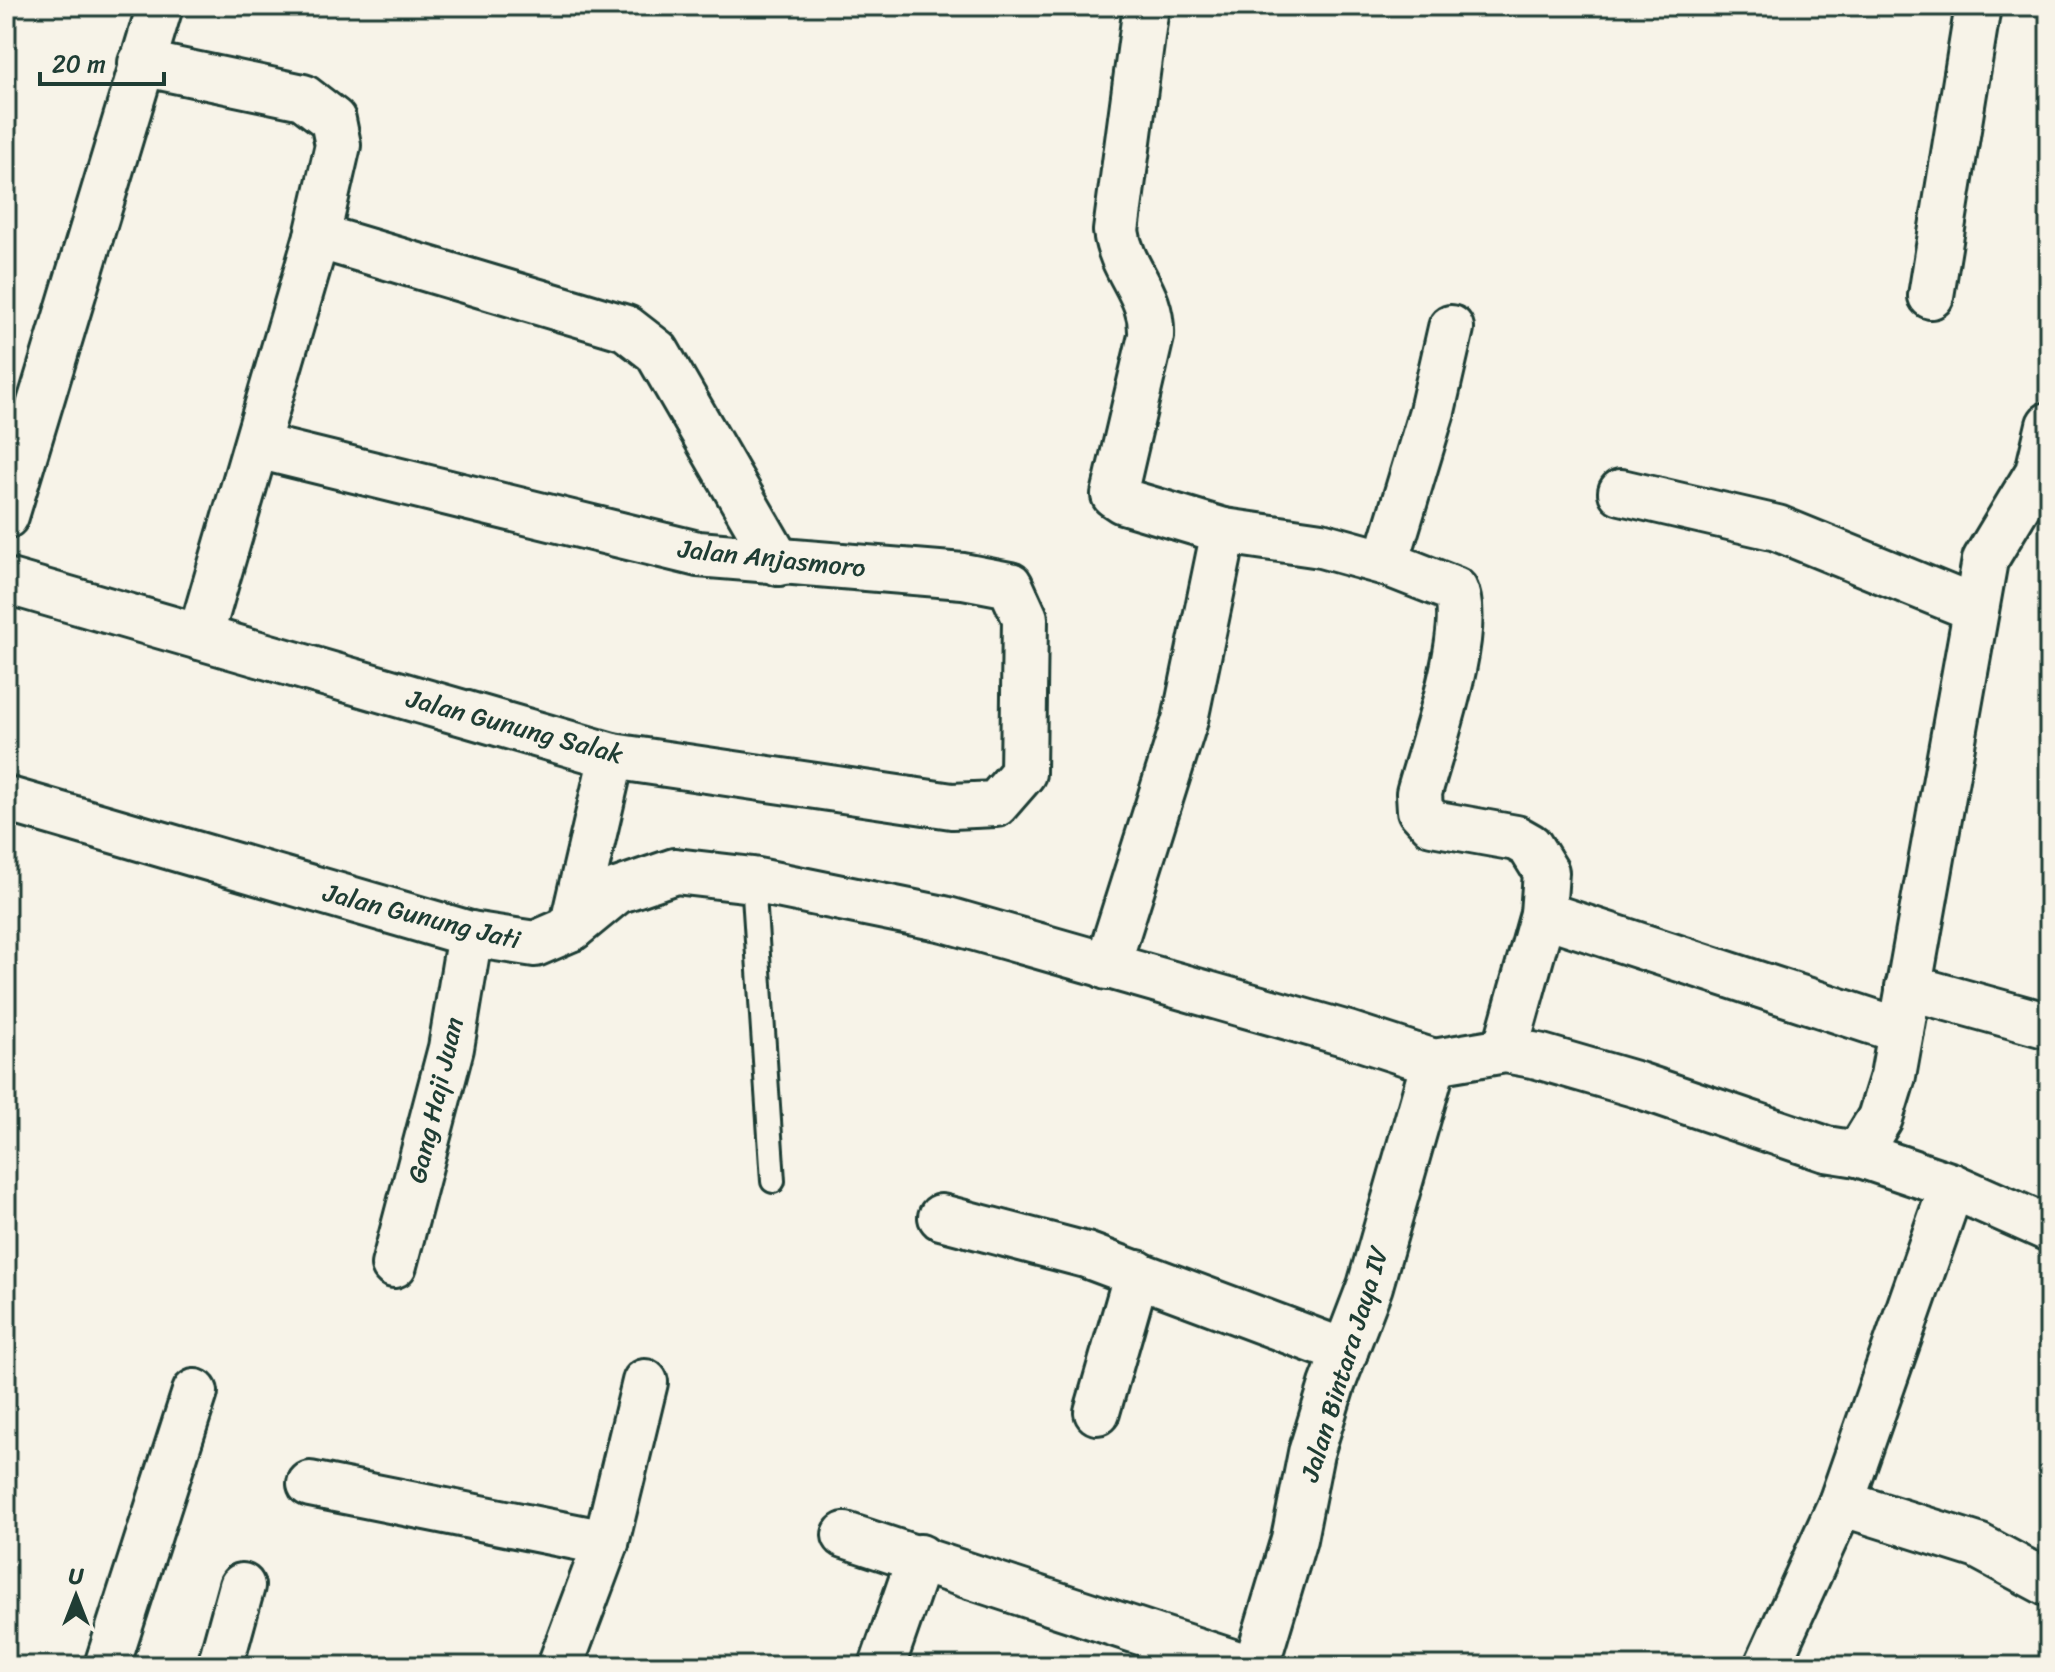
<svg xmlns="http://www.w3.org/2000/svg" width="2055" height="1672" font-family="Sriracha,sans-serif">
	<rect width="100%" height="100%" fill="#f7f3e8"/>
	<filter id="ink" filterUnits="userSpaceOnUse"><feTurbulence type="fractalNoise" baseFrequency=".0125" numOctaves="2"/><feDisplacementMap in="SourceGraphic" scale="16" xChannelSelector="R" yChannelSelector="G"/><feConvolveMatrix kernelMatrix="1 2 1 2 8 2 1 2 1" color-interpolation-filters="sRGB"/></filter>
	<g filter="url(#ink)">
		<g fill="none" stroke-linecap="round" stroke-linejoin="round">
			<!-- service casing -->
			<g stroke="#1f3d34" stroke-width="28">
				<polyline id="service" points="753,880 773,1181"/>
			</g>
			<!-- minor casing -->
			<g stroke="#1f3d34" stroke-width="50">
				<g id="minor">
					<path d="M1146,6l-30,225c6,42 37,61 35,105l-37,159 9,6 101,30 97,14 65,18 69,27c19,37 -24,159 -36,203l1,17 12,13 84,15 14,8 16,26 -3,42 -38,136"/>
					<polyline points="141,63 303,97 333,120 338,145 317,236 200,637"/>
					<polyline points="317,236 626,328 657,352 779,563"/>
					<polyline points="1931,296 1978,6"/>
					<polyline points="1621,492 1777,528 1976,609"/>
					<polyline points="6,516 160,6"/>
					<polyline points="1386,563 1432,411 1451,328"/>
					<polyline points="6,581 612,756 952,806 996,804 1023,773 1025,618 1010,585 963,576 698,554 257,446"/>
					<polyline points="6,799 470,934 535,944 572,928 617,891 675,871 753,880 944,919 1348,1034 1434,1062 1505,1050 1538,1056 1638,1085 1826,1149 1858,1154 1880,1118 1893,1076 1985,560 2038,472 2049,425"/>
					<polyline points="1543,914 1901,1031"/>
					<polyline points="572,928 612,756"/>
					<polyline points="1107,967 1185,720 1224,531"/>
					<polyline points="1908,987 2049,1026"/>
					<polyline points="1858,1154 1952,1186 2049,1229"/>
					<polyline points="941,1217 1086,1255 1345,1352"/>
					<polyline points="394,1265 451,1048 470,934"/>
					<polyline points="1097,1412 1137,1273"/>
					<polyline points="310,1484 606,1543"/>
					<polyline points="1841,1503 1978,1546 2049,1584"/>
					<polyline points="845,1535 1244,1666"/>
					<polyline points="107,1666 195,1392"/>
					<polyline points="220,1666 242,1586"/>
					<polyline points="560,1666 606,1543 645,1382"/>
					<polyline points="882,1666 920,1557"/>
					<polyline points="1256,1666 1294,1539 1311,1453 1332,1385 1370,1286 1434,1062"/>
					<polyline points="1767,1666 1841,1503 1952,1186"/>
				</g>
			</g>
			<!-- service -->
			<use href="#service" stroke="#f7f3e8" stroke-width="22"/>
			<!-- minor -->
			<use href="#minor" stroke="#f7f3e8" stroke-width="44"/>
		</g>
	</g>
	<g text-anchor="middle" stroke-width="6" stroke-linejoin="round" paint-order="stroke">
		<!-- street labels -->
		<g font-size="26" fill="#1f3d34" stroke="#f7f3e8">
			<text transform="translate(772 558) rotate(6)" y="9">Jalan Anjasmoro</text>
			<text transform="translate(515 726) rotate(15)" y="9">Jalan Gunung Salak</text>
			<text transform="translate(422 916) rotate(14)" y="9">Jalan Gunung Jati</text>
			<text transform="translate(435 1100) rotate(-77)" y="9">Gang Haji Juan</text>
			<text transform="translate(1344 1364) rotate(-73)" y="9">Jalan Bintara Jaya IV</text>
		</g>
	</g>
	<!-- margin -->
	<rect width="2055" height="1672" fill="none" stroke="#f7f3e8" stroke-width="32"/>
	<rect x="16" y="16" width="2023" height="1640" fill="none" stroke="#1f3d34" stroke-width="3" filter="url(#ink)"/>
	<!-- north arrow -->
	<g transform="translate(76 1596)" stroke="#f7f3e8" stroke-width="6" paint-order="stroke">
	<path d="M0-6L14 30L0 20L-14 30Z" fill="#1f3d34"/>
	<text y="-12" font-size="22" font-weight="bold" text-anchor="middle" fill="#1f3d34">U</text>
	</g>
	<!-- scale -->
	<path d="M40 72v12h124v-12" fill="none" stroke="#1f3d34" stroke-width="4"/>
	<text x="52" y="72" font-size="24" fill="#1f3d34" stroke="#f7f3e8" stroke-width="6" paint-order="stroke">20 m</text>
</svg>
